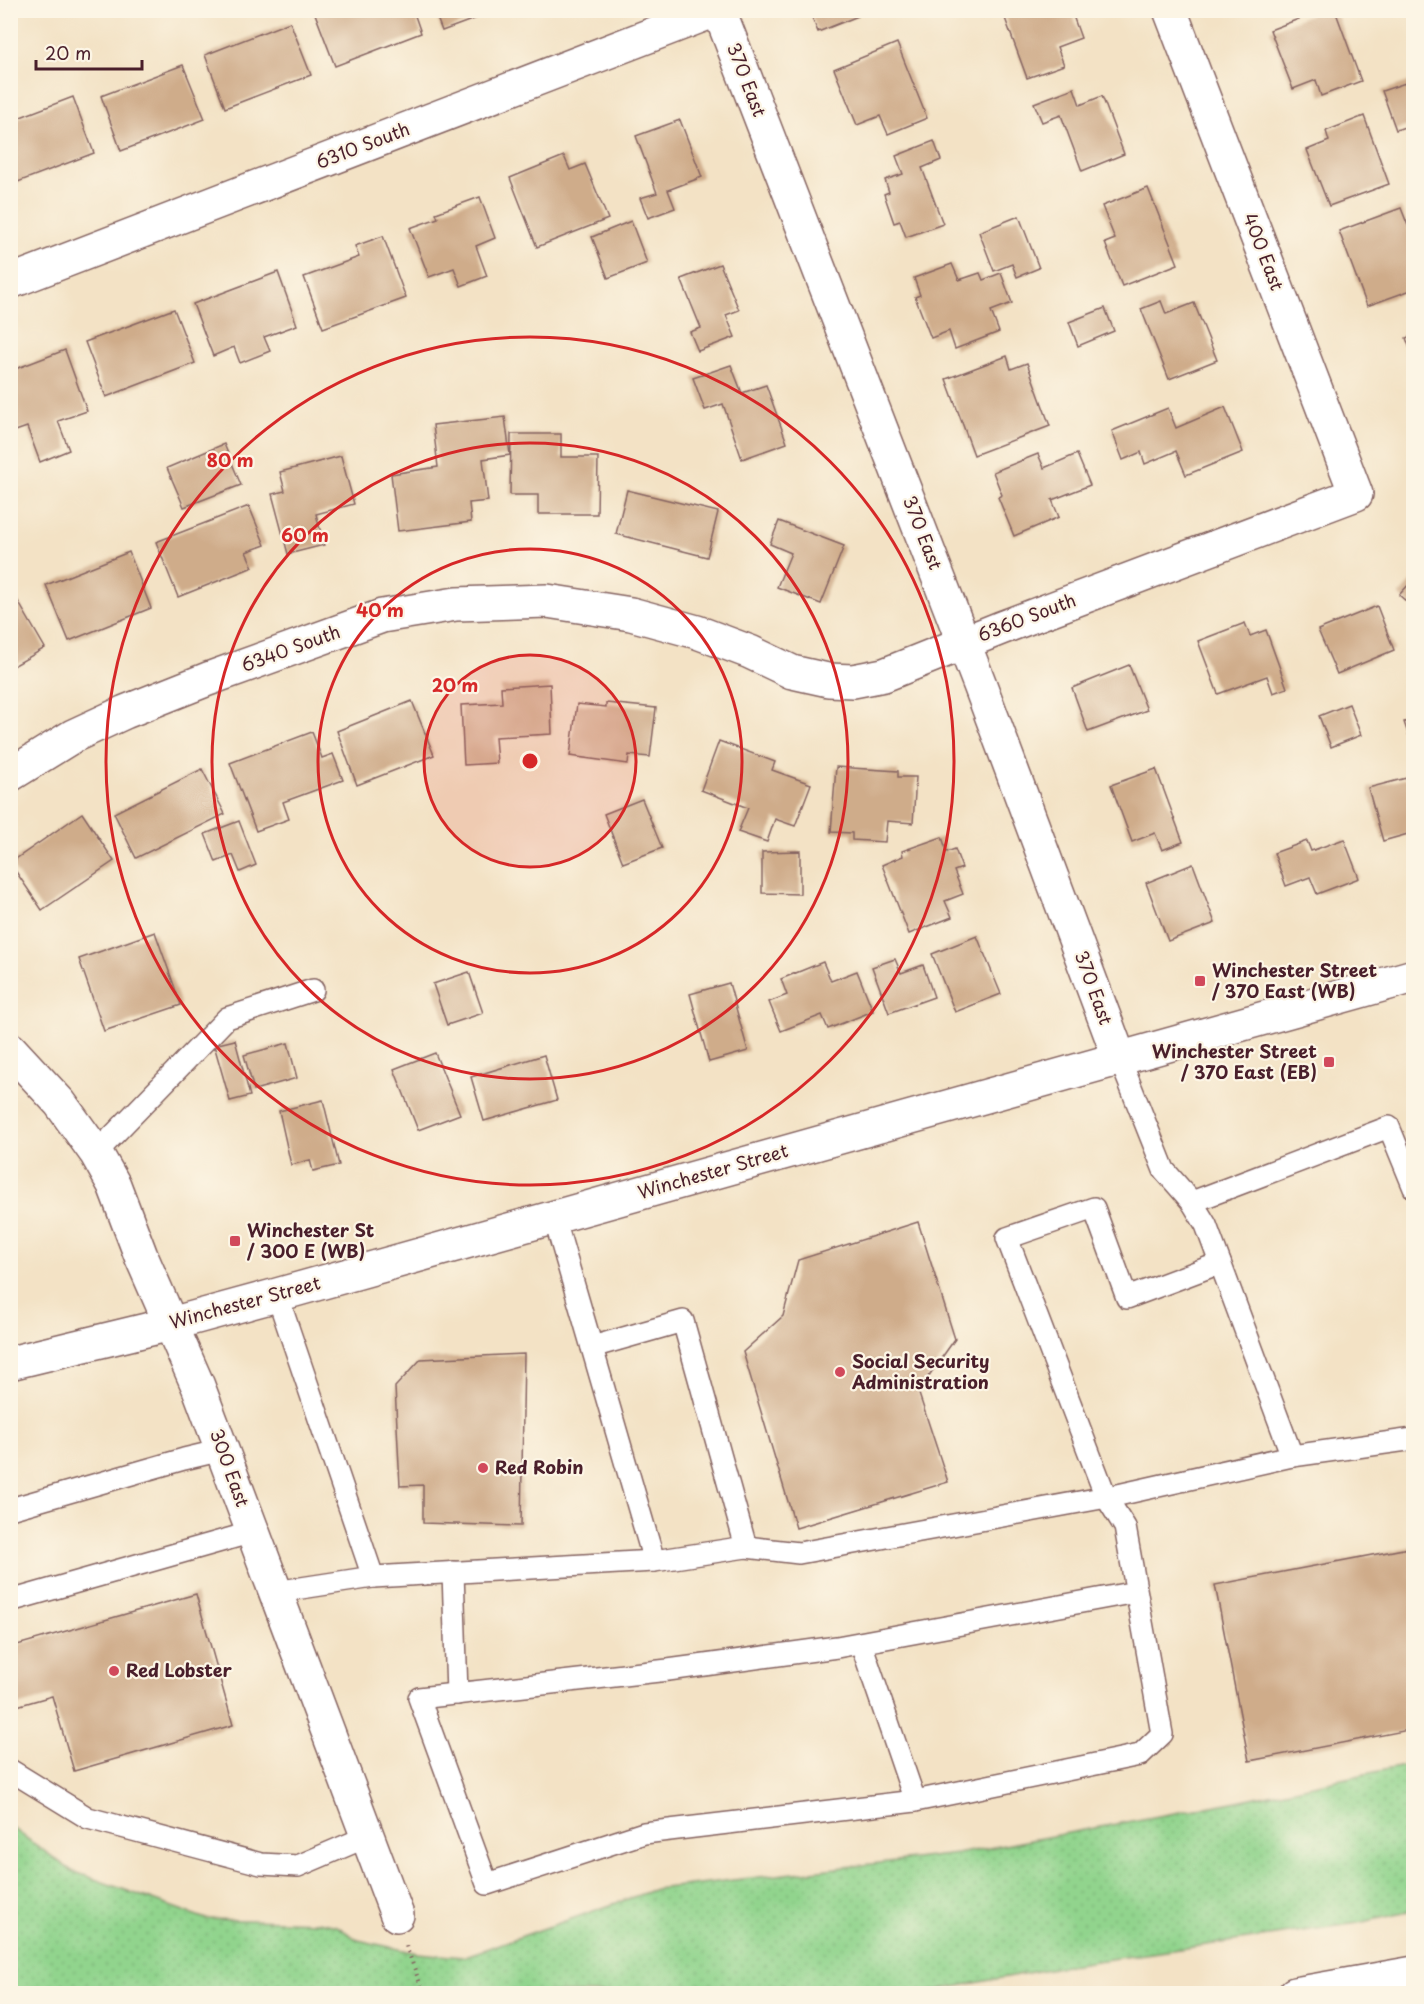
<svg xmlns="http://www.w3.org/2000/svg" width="1424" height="2004" font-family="'Playpen Sans',sans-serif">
	<defs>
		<pattern id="grass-dots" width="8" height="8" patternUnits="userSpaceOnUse" patternTransform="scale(1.5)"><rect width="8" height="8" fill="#91d48d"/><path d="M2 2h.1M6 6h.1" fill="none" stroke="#7fb67a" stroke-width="1.8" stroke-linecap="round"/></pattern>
	</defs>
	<rect width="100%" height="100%" fill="#fcf5e5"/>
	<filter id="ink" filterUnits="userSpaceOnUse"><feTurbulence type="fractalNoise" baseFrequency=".0167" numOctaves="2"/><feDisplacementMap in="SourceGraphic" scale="12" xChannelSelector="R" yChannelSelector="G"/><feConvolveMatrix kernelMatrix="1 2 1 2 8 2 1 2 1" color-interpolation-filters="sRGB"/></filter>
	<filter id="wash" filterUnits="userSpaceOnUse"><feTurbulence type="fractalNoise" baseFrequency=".008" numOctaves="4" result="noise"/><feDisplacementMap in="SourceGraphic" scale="24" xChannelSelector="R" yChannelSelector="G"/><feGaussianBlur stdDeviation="1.35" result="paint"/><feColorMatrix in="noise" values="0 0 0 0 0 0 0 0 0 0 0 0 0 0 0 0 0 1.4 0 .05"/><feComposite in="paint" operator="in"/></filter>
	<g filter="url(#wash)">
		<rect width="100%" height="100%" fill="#f3e2c5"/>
		<!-- grass -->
		<polygon fill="url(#grass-dots)" stroke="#6e7a5c" stroke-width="1.5" points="1413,1764 1413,1911 1358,1923 1069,1965 923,1993 11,1993 11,1827 72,1871 206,1919 318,1922 337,1926 358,1940 417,1953 463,1957 656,1889 957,1854 1228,1803"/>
		<g id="blocks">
			<!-- building -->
			<g fill="#cfac8a">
				<polygon points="316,10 413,10 421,33 335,66 314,11"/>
				<polygon points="434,10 496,10 496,11 442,31"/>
				<polygon points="809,10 856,10 858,16 818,32"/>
				<polygon points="1002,10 1071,10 1081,38 1057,47 1064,65 1027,78"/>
				<polygon points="1322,10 1335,10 1361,81 1321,96 1316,80 1293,89 1270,30"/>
				<polygon points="290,22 311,75 225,108 205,55"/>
				<polygon points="897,43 927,118 888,134 880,116 857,125 834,69"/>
				<polygon points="183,65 205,119 121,151 101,96"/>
				<polygon points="1414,80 1414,124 1396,130 1382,91"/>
				<polygon points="1074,88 1080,105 1102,96 1124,154 1082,171 1061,115 1042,122 1034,103"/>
				<polygon points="73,97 94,153 10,185 10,121"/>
				<polygon points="1364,116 1389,184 1329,206 1307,150 1329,141 1326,131"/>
				<polygon points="680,120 702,177 668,190 675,208 648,218 640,198 657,193 636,136"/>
				<polygon points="934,141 941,160 922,168 943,224 906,237 900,221 894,223 884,194 889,192 885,180 903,174 896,156"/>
				<polygon points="564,156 570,170 585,164 608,219 537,247 510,178"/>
				<polygon points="1148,188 1178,264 1122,286 1105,243 1115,239 1102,206"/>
				<polygon points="480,197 495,238 476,246 487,276 461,286 454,268 429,277 410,228 438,218 436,213"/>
				<polygon points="1401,208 1414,241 1414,289 1367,306 1339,231"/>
				<polygon points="1019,216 1039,268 1017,277 1012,264 994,271 979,232"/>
				<polygon points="631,221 647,263 608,278 592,237"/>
				<polygon points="383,236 406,298 323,328 304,277 359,257 355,246"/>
				<polygon points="720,264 739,310 726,315 735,337 698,351 690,332 701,328 681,279"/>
				<polygon points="952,264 959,280 980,273 983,280 1001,273 1012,303 991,311 999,332 955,349 949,331 931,338 915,297 920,295 914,278"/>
				<polygon points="278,272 297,325 264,337 270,351 240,363 234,347 213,356 193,304"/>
				<polygon points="1161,301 1166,314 1194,303 1217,360 1169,379 1141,309"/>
				<polygon points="1105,308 1114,331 1078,346 1069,322"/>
				<polygon points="174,309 195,363 106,397 85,342"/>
				<polygon points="1414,335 1414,357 1413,357 1406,338"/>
				<polygon points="65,350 87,411 58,421 69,450 40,462 27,427 10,433 10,371"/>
				<polygon points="1007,356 1011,369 1027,363 1050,426 974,455 946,379"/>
				<polygon points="731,365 742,393 766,385 787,443 742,459 723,404 705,410 693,378"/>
				<polygon points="1225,407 1243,452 1186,475 1176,451 1145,464 1141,452 1123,460 1112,431 1168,408 1176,428"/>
				<polygon points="505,417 510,455 483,459 488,501 469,503 471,522 398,531 391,474 438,467 433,425"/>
				<polygon points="511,434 561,434 561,457 598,457 597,514 538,514 538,495 510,495"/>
				<polygon points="224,444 241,485 184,507 167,468"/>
				<polygon points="1038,454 1044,468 1077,454 1090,485 1052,500 1059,517 1014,536 998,497 1002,495 993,472"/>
				<polygon points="341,456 354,504 316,514 324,545 288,554 272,494 285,491 280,472"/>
				<polygon points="627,490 718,512 707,557 616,534"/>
				<polygon points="249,506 265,545 246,552 253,567 178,597 156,542"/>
				<polygon points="779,521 844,546 821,604 777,587 791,553 770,544"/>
				<polygon points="129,552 151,608 69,641 46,585"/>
				<polygon points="1414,579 1414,608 1399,595"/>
				<polygon points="15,596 45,648 10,668 10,599"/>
				<polygon points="1377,606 1394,650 1337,674 1318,630"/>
				<polygon points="1245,623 1250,636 1266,630 1287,688 1273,693 1267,676 1218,694 1198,641"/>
				<polygon points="1129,665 1147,710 1088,732 1072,688"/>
				<polygon points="550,684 552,734 495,737 497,763 464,765 461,705 502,703 501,687"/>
				<polygon points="412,701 434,755 357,785 337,731"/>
				<polygon points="606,703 656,708 650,757 629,755 628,764 570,756 577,704 606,707"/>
				<polygon points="1349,704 1361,735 1331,747 1319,716"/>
				<polygon points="1414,719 1414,748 1413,748 1404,722"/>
				<polygon points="312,732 322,758 333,754 343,780 283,802 289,819 256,831 230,763"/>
				<polygon points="719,741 775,762 772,770 811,784 795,826 775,819 767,842 738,832 748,808 701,790"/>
				<polygon points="836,767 898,771 898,777 916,777 913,823 887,821 885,842 852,840 852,833 831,832"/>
				<polygon points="202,769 225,814 136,858 114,813"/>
				<polygon points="1156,769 1183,842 1162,850 1155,833 1132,842 1111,785"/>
				<polygon points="1414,776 1414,844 1411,844 1408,834 1383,841 1368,788"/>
				<polygon points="642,799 662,848 623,863 604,814"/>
				<polygon points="82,813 114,861 42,910 10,863"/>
				<polygon points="239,821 256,865 240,872 233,855 216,862 205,834"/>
				<polygon points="942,837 947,852 955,849 962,868 954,871 963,894 945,901 952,917 909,934 882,865 903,856 902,851"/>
				<polygon points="1344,839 1359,878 1317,894 1310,877 1286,886 1274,853 1307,841 1311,851"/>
				<polygon points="800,851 800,894 762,893 762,852"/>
				<polygon points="1193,864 1215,923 1168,941 1146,883"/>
				<polygon points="155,932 181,1005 104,1031 79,959"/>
				<polygon points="977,936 1001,994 955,1012 932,954"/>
				<polygon points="895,959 901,973 923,965 934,997 889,1013 872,967"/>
				<polygon points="823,962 831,981 857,971 873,1011 828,1029 822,1015 781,1031 769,1002 787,995 781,979"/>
				<polygon points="469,972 483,1013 447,1025 433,984"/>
				<polygon points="729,983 748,1051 709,1062 690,994"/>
				<polygon points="235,1040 250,1096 230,1101 214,1045"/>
				<polygon points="288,1043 297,1078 254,1090 244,1055"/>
				<polygon points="435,1053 460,1114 418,1130 394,1069"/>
				<polygon points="544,1055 557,1100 484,1121 471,1077"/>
				<polygon points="323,1100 339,1165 313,1171 310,1160 291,1165 279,1111"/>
				<polygon points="918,1222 955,1339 918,1391 948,1482 796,1528 743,1352 783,1316 798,1260"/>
				<polygon points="524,1354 521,1526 423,1523 423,1485 400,1486 395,1387 421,1359"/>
				<polygon points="1414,1547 1414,1729 1249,1761 1215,1585"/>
				<polygon points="196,1594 233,1725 74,1771 52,1696 10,1708 10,1647"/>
			</g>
		</g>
	</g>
	<g filter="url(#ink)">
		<use href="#blocks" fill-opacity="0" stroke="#856361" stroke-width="1.5"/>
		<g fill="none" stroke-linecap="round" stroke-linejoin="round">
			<!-- service casing -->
			<g stroke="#856361" stroke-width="24">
				<g id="service">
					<polyline points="1119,1057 1164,1170 1192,1202 1206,1225 1292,1456 1414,1439"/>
					<polyline points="96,1153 227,1018 313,990"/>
					<polyline points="1192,1202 1389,1127 1414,1188"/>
					<polyline points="554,1217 654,1561"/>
					<polyline points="277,1295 373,1577 654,1561 746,1547 799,1553 1118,1495 1292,1456"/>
					<polyline points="592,1347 683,1321 746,1547"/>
					<polyline points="10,1509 184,1459 222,1450"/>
					<polyline points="453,1572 457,1694"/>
					<polyline points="275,1592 373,1577"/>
					<polyline points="1136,1592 837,1647 668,1670 419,1698 487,1884 644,1833 915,1801 1140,1755 1162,1734 1125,1527 1106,1497 1007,1238 1094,1208 1127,1298 1220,1263"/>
					<polyline points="10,1601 253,1532"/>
					<polyline points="861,1643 915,1801"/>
					<polyline points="10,1770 88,1818 261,1864 298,1866 366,1837"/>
				</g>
			</g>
			<!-- minor casing -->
			<g stroke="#856361" stroke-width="36">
				<g id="minor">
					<polyline points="719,10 980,685 1119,1057"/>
					<polyline points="10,282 716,10"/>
					<polyline points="10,775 73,736 125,712 208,679 382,616 456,604 547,601 631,614 697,632 750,652 792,672 828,680 853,681 884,675 1001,628 1356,494 1170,10"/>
					<polyline points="10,1049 60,1103 96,1153 114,1185 141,1256 198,1386 397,1915"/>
				</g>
			</g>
			<!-- secondary casing -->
			<g stroke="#856361" stroke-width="36">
				<polyline id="secondary" points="10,1363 171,1324 277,1295 1414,976"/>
			</g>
			<!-- motorway casing -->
			<g stroke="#856361" stroke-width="36">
				<polyline id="motorway" points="1295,1994 1414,1973"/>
			</g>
			<!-- path -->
			<polyline stroke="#856361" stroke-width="4" stroke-dasharray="1.5 4.5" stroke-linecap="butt" points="406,1946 424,1994"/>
			<!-- service -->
			<use href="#service" stroke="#fff" stroke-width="21"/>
			<!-- minor -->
			<use href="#minor" stroke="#fff" stroke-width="33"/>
			<!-- secondary -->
			<use href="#secondary" stroke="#fff" stroke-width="33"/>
			<!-- motorway -->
			<use href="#motorway" stroke="#fff" stroke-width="33"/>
		</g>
	</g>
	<!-- distance rings -->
	<circle cx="530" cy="761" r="106" fill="#d62828" fill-opacity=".12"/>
	<g fill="none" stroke="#d62828" stroke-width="3">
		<circle cx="530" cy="761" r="106"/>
		<circle cx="530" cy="761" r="212"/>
		<circle cx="530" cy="761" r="318"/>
		<circle cx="530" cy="761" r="424"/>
	</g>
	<!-- markers -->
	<g fill="#d1495b" stroke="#fcf5e5" stroke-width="2">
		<rect x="1194" y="975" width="12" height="12" rx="3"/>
		<rect x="1323" y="1056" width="12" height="12" rx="3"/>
		<rect x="229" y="1235" width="12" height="12" rx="3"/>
		<circle cx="840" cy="1372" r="6"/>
		<circle cx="483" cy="1468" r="6"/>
		<circle cx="114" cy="1671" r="6"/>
	</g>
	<g text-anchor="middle" stroke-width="4.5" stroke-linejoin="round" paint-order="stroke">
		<!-- street labels -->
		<g font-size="18" fill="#4a1f2b" stroke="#fcf5e5">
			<text transform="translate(746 80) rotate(69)" y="6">370 East</text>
			<text transform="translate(363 146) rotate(-21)" y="6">6310 South</text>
			<text transform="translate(1263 252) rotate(69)" y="6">400 East</text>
			<text transform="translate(922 533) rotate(69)" y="6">370 East</text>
			<text transform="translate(1027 618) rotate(-21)" y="6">6360 South</text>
			<text transform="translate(291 649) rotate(-20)" y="6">6340 South</text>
			<text transform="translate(1093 988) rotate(70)" y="6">370 East</text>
			<text transform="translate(713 1172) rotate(-16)" y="6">Winchester Street</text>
			<text transform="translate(245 1303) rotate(-15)" y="6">Winchester Street</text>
			<text transform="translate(229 1468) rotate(70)" y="6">300 East</text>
		</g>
		<!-- poi labels -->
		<g font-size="18" font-weight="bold" fill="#4a1f2b" stroke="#fcf5e5" text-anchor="start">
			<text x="1212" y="977">Winchester Street<tspan x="1212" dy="21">/ 370 East (WB)</tspan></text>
			<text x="1317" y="1058" text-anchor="end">Winchester Street<tspan x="1317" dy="21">/ 370 East (EB)</tspan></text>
			<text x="247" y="1237">Winchester St<tspan x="247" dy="21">/ 300 E (WB)</tspan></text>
			<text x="852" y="1368">Social Security<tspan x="852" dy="21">Administration</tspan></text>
			<text x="495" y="1474">Red Robin</text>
			<text x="126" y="1677">Red Lobster</text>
		</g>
	</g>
	<circle cx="530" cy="761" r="9" fill="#d62828" stroke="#fcf5e5" stroke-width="3"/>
	<g font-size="18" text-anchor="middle" font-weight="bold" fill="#d62828" stroke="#fcf5e5" stroke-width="4.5" stroke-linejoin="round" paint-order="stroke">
		<text x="230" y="467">80 m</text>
		<text x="305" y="542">60 m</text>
		<text x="380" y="617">40 m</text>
		<text x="455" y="692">20 m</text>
	</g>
	<!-- margin -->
	<rect width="1424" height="2004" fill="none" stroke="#fcf5e5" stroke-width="36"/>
	<!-- scale -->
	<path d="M36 60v9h106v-9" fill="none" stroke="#4a1f2b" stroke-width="3"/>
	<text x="45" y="60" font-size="18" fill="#4a1f2b" stroke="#fcf5e5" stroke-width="4.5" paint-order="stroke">20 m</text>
</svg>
